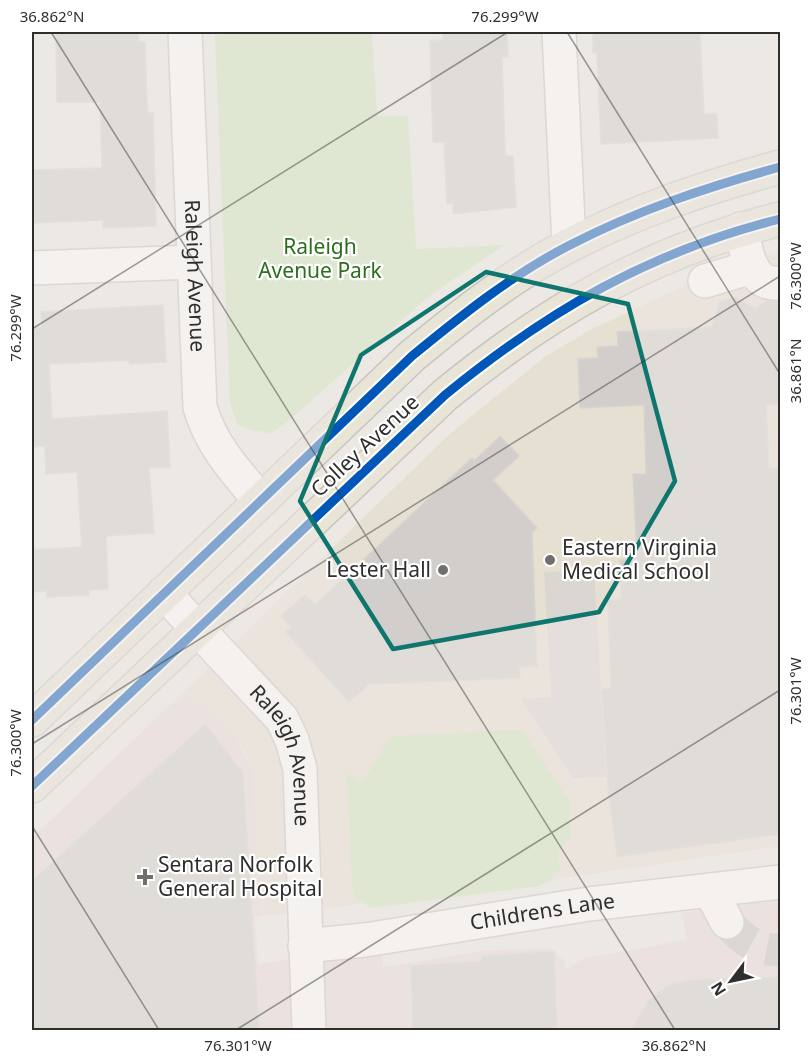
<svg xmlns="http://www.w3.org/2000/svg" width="812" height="1062" font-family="'Noto Sans',sans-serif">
	<rect width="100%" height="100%" fill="#ece8e4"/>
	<!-- education -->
	<polygon fill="#e6e0d3" points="780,253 780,846 510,886 260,916 253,770 246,753 237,739 202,704 172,703 452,432 546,356 590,330 717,271"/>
	<!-- medical -->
	<polygon fill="#e9dcdb" points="188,700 202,704 237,739 253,770 260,916 255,917 258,964 381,947 383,967 482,951 549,948 565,961 566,970 582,959 686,940 682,913 780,900 780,1030 32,1030 32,838 172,703"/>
	<!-- green -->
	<g fill="#cee6be">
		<polygon points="300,32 372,32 377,116 408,116 416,249 504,245 428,297 284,425 271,433 251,430 238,425 230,403 215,35"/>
		<path d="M522,730l48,72 1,37c-12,6 -16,16 -10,28l-9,10 1,2 -14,7 -168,22 -16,-12 -3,-10 -5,-113 15,10 29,-47z"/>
	</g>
	<!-- plaza -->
	<polygon fill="#dad6d2" points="594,570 606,777 573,778 521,699 551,697 544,572"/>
	<!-- building -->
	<g fill="#d1cecb" stroke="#d7d4d0" stroke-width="1.5">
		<polygon points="56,32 138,32 139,42 145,42 147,105 148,113 153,113 156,226 103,228 103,220 32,223 32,170 102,168 100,102 57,102"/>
		<polygon points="507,32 508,57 502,57 505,153 506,156 513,156 516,207 453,214 453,203 447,204 444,142 433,142 430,41 443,40 443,33"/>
		<polygon points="593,32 700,32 704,114 717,114 718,138 601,144 597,53 593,53"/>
		<polygon points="735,297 755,309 767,301 780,302 780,404 766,405 769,469 780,468 780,834 617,857 608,786 602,689 611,689 608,600 621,599 620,560 637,560 633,474 646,474 644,405 580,408 578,359 598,358 597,347 618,346 617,332 712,327 720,302"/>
		<polygon points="163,305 166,362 129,364 129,360 49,364 52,419 167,411 170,467 149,468 154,533 106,536 108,589 89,590 89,595 47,597 47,591 32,592 32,550 82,547 77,472 46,474 45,446 32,447 32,328 42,327 41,312"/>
		<polygon points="500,436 519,456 493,480 537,528 532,532 537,666 519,667 520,678 369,684 349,702 286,632 291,627 281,616 305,595 315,605 472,458 474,461"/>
		<polygon points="205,724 243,773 259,1030 32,1030 32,881"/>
		<polygon points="554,951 557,1030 413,1030 411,966 482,961 482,956"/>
		<polygon points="780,977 780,1030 631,1030 649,1000 668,986 691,980"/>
	</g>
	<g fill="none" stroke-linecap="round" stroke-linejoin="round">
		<!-- minor-tunnel -->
		<path stroke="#c6c3c0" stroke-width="33" stroke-dasharray="33 16" stroke-linecap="butt" d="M727,922c15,17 29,29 53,28"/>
		<!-- minor casing -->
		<g stroke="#c5c4c5" stroke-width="36">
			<g id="minor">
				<path id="s1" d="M185,32l15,375c11,38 35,64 60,93"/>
				<polyline points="559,32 569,245"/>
				<path d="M741,229c6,24 9,57 39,54"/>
				<polyline points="32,268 194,262"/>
				<polyline points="705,281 752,267"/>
				<path id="s2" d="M164,593l118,126 10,21 8,29 9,261"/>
				<polyline points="710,890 727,922"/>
				<path id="s3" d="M305,946l60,-6 224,-36 191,-22"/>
			</g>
		</g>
		<!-- major casing -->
		<g stroke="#c6c5c4" stroke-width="36">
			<g id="major">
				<path d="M32,720l380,-364c50,-41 101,-82 158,-111 68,-35 137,-58 210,-78"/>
				<path d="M32,786l413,-391c104,-85 204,-143 335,-176"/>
			</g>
		</g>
		<!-- minor -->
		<use href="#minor" stroke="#fcfcfb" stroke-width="33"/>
		<!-- major -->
		<use href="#major" stroke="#e8e4d6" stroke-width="33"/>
		<!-- cycleway casing -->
		<g stroke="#fff" stroke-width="13">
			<g id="cycleway">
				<path d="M32,720l380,-364c50,-41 101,-82 158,-111 68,-35 137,-58 210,-78"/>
				<path d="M32,786l413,-391c104,-85 204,-143 335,-176"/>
			</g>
		</g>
		<!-- cycleway -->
		<use href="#cycleway" stroke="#0057b8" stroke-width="9"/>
	</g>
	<!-- marked area -->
	<path d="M0 0H812V1062H0ZM486,272l142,32 47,177 -76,131 -206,37 -93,-148 61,-146z" fill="#ece8e4" fill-opacity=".55" fill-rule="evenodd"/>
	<path fill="none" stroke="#0f766e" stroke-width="4.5" stroke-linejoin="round" d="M486,272l142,32 47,177 -76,131 -206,37 -93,-148 61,-146z"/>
	<!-- ticks -->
	<path fill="none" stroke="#2e2e2e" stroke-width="1.5" stroke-opacity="0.45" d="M51,32l624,998M567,32l213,342M32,329l476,-297M32,744l748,-468M32,826l127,204M236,1030l544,-340"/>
	<!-- markers -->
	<g fill="#706f6e" stroke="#fff" stroke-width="2">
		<circle cx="550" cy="560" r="6"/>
		<circle cx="443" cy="570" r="6"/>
		<path d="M142 868h6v6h6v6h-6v6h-6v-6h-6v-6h6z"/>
	</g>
	<g text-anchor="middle" stroke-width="4.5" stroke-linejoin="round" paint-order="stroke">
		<!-- park labels -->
		<g font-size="21" fill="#2c6e1b" stroke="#fff">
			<text x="320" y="254">Raleigh<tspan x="320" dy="24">Avenue Park</tspan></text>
		</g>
		<!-- street labels -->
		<g font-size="21" fill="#2e2e2e" stroke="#fff">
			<text dy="7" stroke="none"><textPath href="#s1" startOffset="244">Raleigh Avenue</textPath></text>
			<text transform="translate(365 446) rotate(-43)" y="7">Colley Avenue</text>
			<text dy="7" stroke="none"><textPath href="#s2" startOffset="207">Raleigh Avenue</textPath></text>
			<text dy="7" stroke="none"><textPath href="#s3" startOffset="240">Childrens Lane</textPath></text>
		</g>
		<!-- poi labels -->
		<g font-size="21" fill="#2e2e2e" stroke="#fff" text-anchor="start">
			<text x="562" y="555">Eastern Virginia<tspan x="562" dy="24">Medical School</tspan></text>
			<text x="431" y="577" text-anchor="end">Lester Hall</text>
			<text x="158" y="872">Sentara Norfolk<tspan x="158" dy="24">General Hospital</tspan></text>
		</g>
	</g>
	<!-- border -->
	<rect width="812" height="1062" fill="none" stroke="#ffffff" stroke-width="66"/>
	<!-- north arrow -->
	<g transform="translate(731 981) rotate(238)" stroke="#ffffff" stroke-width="4.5" paint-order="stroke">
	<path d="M0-4.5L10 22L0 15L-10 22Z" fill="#2e2e2e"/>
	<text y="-9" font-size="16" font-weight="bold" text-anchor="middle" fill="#2e2e2e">N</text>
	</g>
	<rect x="33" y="33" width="746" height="996" fill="none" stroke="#2e2e2e" stroke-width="2"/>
	<g font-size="15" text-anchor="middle" fill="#2e2e2e">
		<text x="52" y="22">36.862°N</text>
		<text x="505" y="22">76.299°W</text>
		<text transform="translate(796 276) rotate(-90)" y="5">76.300°W</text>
		<text transform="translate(16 328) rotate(-90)" y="5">76.299°W</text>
		<text transform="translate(796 371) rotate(-90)" y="5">36.861°N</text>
		<text transform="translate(796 691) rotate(-90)" y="5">76.301°W</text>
		<text transform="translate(16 743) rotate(-90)" y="5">76.300°W</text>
		<text x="238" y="1051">76.301°W</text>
		<text x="674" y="1051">36.862°N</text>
	</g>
</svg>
